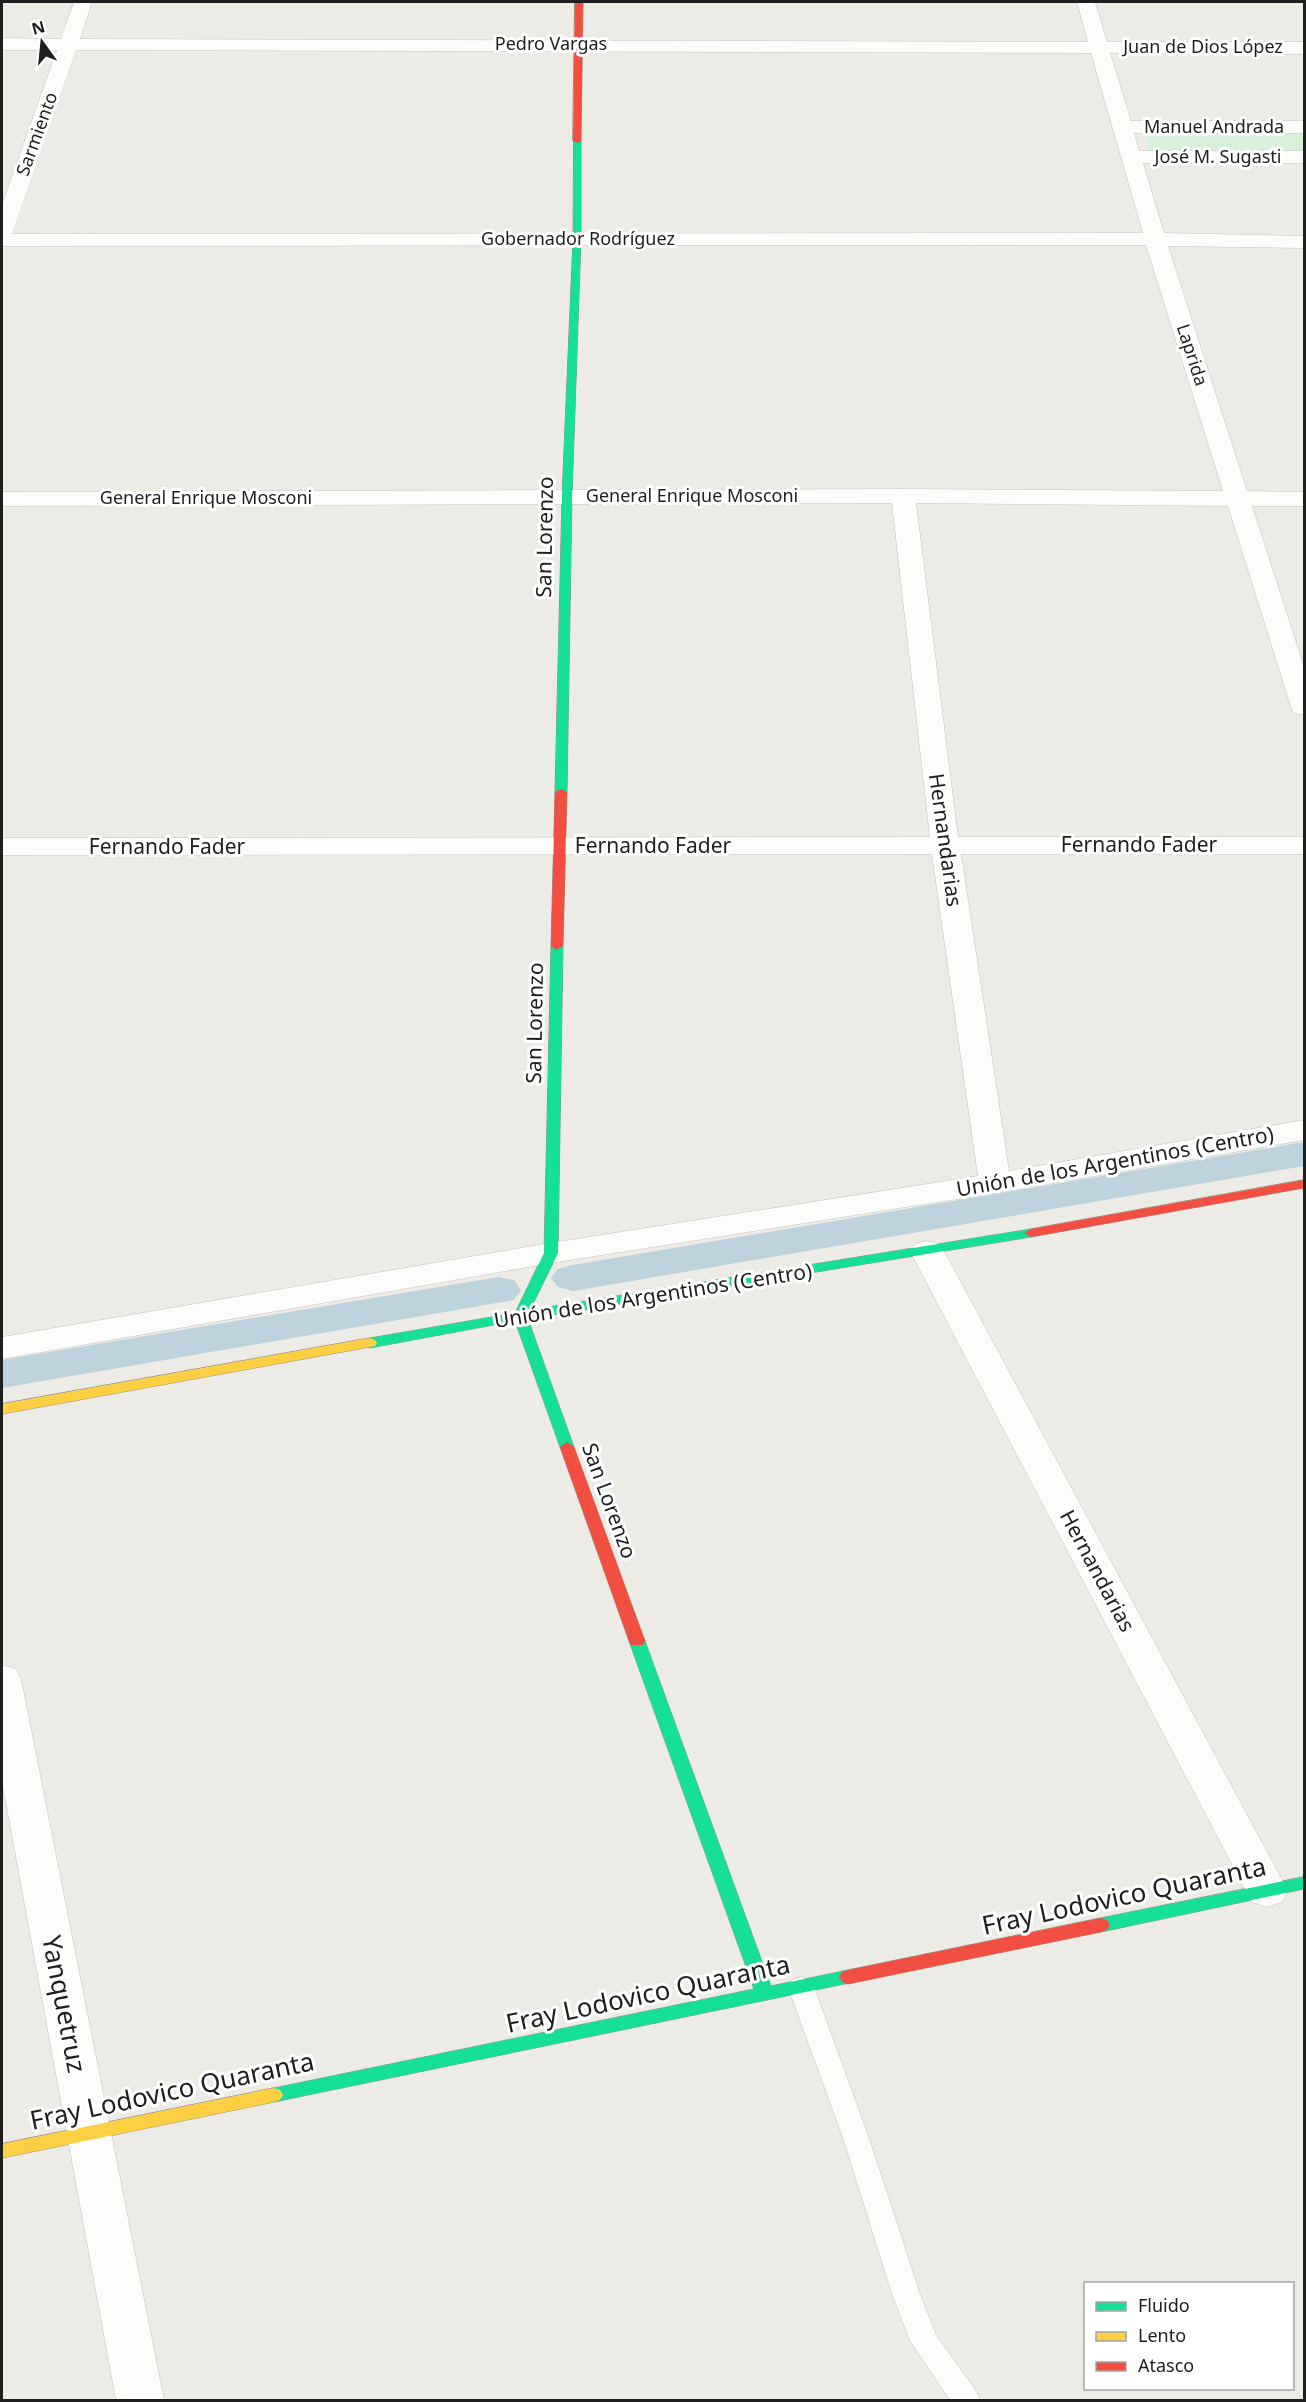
<svg xmlns="http://www.w3.org/2000/svg" width="1306" height="2402" font-family="'Noto Sans',sans-serif">
	<rect width="100%" height="100%" fill="#ecebe6"/>
	<!-- park -->
	<polygon fill="#d6f0d9" points="1145,132 1304,133 1304,151 1151,152"/>
	<g fill="none" stroke-linecap="round" stroke-linejoin="round">
		<!-- canal -->
		<g fill="#bcd2dc" fill-rule="evenodd">
			<polygon points="1304,1142 1304,1166 573,1291 558,1287 551,1278 558,1269 573,1265"/>
			<polygon points="499,1277 514,1280 521,1290 514,1300 2,1388 2,1360"/>
		</g>
		<!-- lane casing -->
		<g stroke="#c3c3c1" stroke-width="1">
			<polygon id="lane" points="801,1977 810,1980 814,1987 869,2138 920,2294 936,2335 976,2391 980,2400 950,2400 910,2341 892,2294 843,2138 788,1987 792,1980"/>
		</g>
		<!-- street casing -->
		<g stroke="#c3c3c1" stroke-width="1">
			<g id="street">
				<path d="M74,2h18l-12,37 1008,3 -11,-40h18l12,40h197v12l-194,-1 21,68h173v12h-170l5,18h165v12h-161l21,70 140,3v12l-136,-2 79,245 57,1v14h-52l52,161v48l-10,-2 -3,-6 -63,-201 -312,-3 42,334h346v17h-343l48,317 295,-51v20l-309,53 -444,70 -549,96v-22l549,-94 427,-67 -46,-322 -930,1v-17l928,-1 -38,-334 -890,3v-14l901,-3 320,2 -77,-246 -1144,1v-41l55,-155h-55v-12l59,1zM76,50l1015,3 52,180 -1131,1z"/>
				<polygon points="927,1241 939,1244 944,1251 1288,1891 1282,1902 1267,1907 1252,1902 1246,1891 910,1251 915,1244"/>
				<polygon points="2,1665 16,1669 21,1679 164,2400 116,2400 2,1781"/>
			</g>
		</g>
		<!-- fast casing -->
		<g stroke="#909480" stroke-width="1">
			<g id="fast">
				<polygon points="574,139 581,141 581,239 572,496 567,792 561,795 555,792 562,496 573,239"/>
				<polygon points="557,942 563,946 558,1253 530,1310 1031,1229 1038,1233 1031,1237 528,1319 574,1447 567,1452 560,1447 515,1321 370,1348 365,1346 363,1343 365,1340 370,1338 515,1313 544,1253 551,946"/>
				<polygon points="637,1636 643,1637 645,1641 771,1986 848,1970 854,1972 857,1977 854,1982 274,2102 268,2100 265,2095 268,2090 274,2088 754,1989 629,1641 631,1637"/>
				<polygon points="1304,1877 1304,1889 1101,1932 1095,1930 1092,1925 1095,1920 1101,1918"/>
			</g>
		</g>
		<!-- slow casing -->
		<g stroke="#909480" stroke-width="1">
			<g id="slow">
				<polygon points="370,1338 375,1340 377,1343 375,1346 2,1414 2,1404"/>
				<polygon points="274,2088 280,2090 283,2095 280,2100 274,2102 2,2158 2,2144"/>
			</g>
		</g>
		<!-- jam casing -->
		<g stroke="#909480" stroke-width="1">
			<g id="jam">
				<polygon points="575,2 583,2 581,141 577,143 573,141"/>
				<polygon points="561,789 567,792 563,946 557,950 551,946 555,792"/>
				<polygon points="1304,1180 1304,1188 1031,1237 1024,1233 1031,1229"/>
				<polygon points="567,1442 574,1447 645,1641 643,1645 631,1645 629,1641 560,1447"/>
				<polygon points="1101,1918 1107,1920 1110,1925 1107,1930 1101,1932 848,1984 842,1982 839,1977 842,1972 848,1970"/>
			</g>
		</g>
		<!-- lane -->
		<use href="#lane" fill="#fcfcfb" fill-rule="evenodd"/>
		<!-- street -->
		<use href="#street" fill="#fcfcfb" fill-rule="evenodd"/>
		<!-- fast -->
		<use href="#fast" fill="#16e098" fill-rule="evenodd"/>
		<!-- slow -->
		<use href="#slow" fill="#ffcf43" fill-rule="evenodd"/>
		<!-- jam -->
		<use href="#jam" fill="#f24e42" fill-rule="evenodd"/>
	</g>
	<g text-anchor="middle" stroke-width="6" stroke-linejoin="round" paint-order="stroke">
		<!-- far-street labels -->
		<g font-size="18" fill="#1e1e1e" stroke="#fff">
			<text x="551" y="50">Pedro Vargas</text>
			<text x="1203" y="53">Juan de Dios López</text>
			<text x="1214" y="133">Manuel Andrada</text>
			<text transform="translate(37 134) rotate(-70)" y="6">Sarmiento</text>
			<text x="1218" y="163">José M. Sugasti</text>
			<text x="578" y="245">Gobernador Rodríguez</text>
			<text transform="translate(1192 355) rotate(72)" y="6">Laprida</text>
			<text x="692" y="502">General Enrique Mosconi</text>
			<text x="206" y="504">General Enrique Mosconi</text>
		</g>
		<!-- street labels -->
		<g font-size="21" fill="#1e1e1e" stroke="#fff">
			<text transform="translate(545 537) rotate(-89)" y="7">San Lorenzo</text>
			<text transform="translate(945 840) rotate(82)" y="7">Hernandarias</text>
			<text x="1139" y="852">Fernando Fader</text>
			<text x="653" y="853">Fernando Fader</text>
			<text x="167" y="854">Fernando Fader</text>
			<text transform="translate(535 1023) rotate(-89)" y="7">San Lorenzo</text>
			<text transform="translate(1115 1162) rotate(-10)" y="7">Unión de los Argentinos (Centro)</text>
			<text transform="translate(653 1296) rotate(-9)" y="7">Unión de los Argentinos (Centro)</text>
			<text transform="translate(609 1501) rotate(70)" y="7">San Lorenzo</text>
			<text transform="translate(1097 1571) rotate(62)" y="7">Hernandarias</text>
		</g>
		<!-- near-street labels -->
		<g font-size="26" fill="#1e1e1e" stroke="#fff">
			<text transform="translate(1124 1896) rotate(-12)" y="9">Fray Lodovico Quaranta</text>
			<text transform="translate(648 1994) rotate(-12)" y="9">Fray Lodovico Quaranta</text>
			<text transform="translate(64 2004) rotate(79)" y="9">Yanquetruz</text>
			<text transform="translate(172 2091) rotate(-12)" y="9">Fray Lodovico Quaranta</text>
		</g>
	</g>
	<!-- border -->
	<rect width="1306" height="2402" fill="none" stroke="#1e1e1e" stroke-width="6"/>
	<!-- legend -->
	<rect x="1084" y="2282" width="210" height="108" fill="#ffffff" stroke="#a5a5a5" stroke-width="1.5"/>
	<rect x="1096" y="2302" width="30" height="9" fill="#16e098" stroke="#a5a5a5" stroke-width="1.5"/>
	<text x="1138" y="2312" font-size="18" fill="#1e1e1e">Fluido</text>
	<rect x="1096" y="2332" width="30" height="9" fill="#ffcf43" stroke="#a5a5a5" stroke-width="1.5"/>
	<text x="1138" y="2342" font-size="18" fill="#1e1e1e">Lento</text>
	<rect x="1096" y="2362" width="30" height="9" fill="#f24e42" stroke="#a5a5a5" stroke-width="1.5"/>
	<text x="1138" y="2372" font-size="18" fill="#1e1e1e">Atasco</text>
	<!-- north arrow -->
	<g transform="translate(42 42) rotate(345)" stroke="#ffffff" stroke-width="4.5" paint-order="stroke">
	<path d="M0-4.5L10 22L0 15L-10 22Z" fill="#1e1e1e"/>
	<text y="-9" font-size="16" font-weight="bold" text-anchor="middle" fill="#1e1e1e">N</text>
	</g>
</svg>
